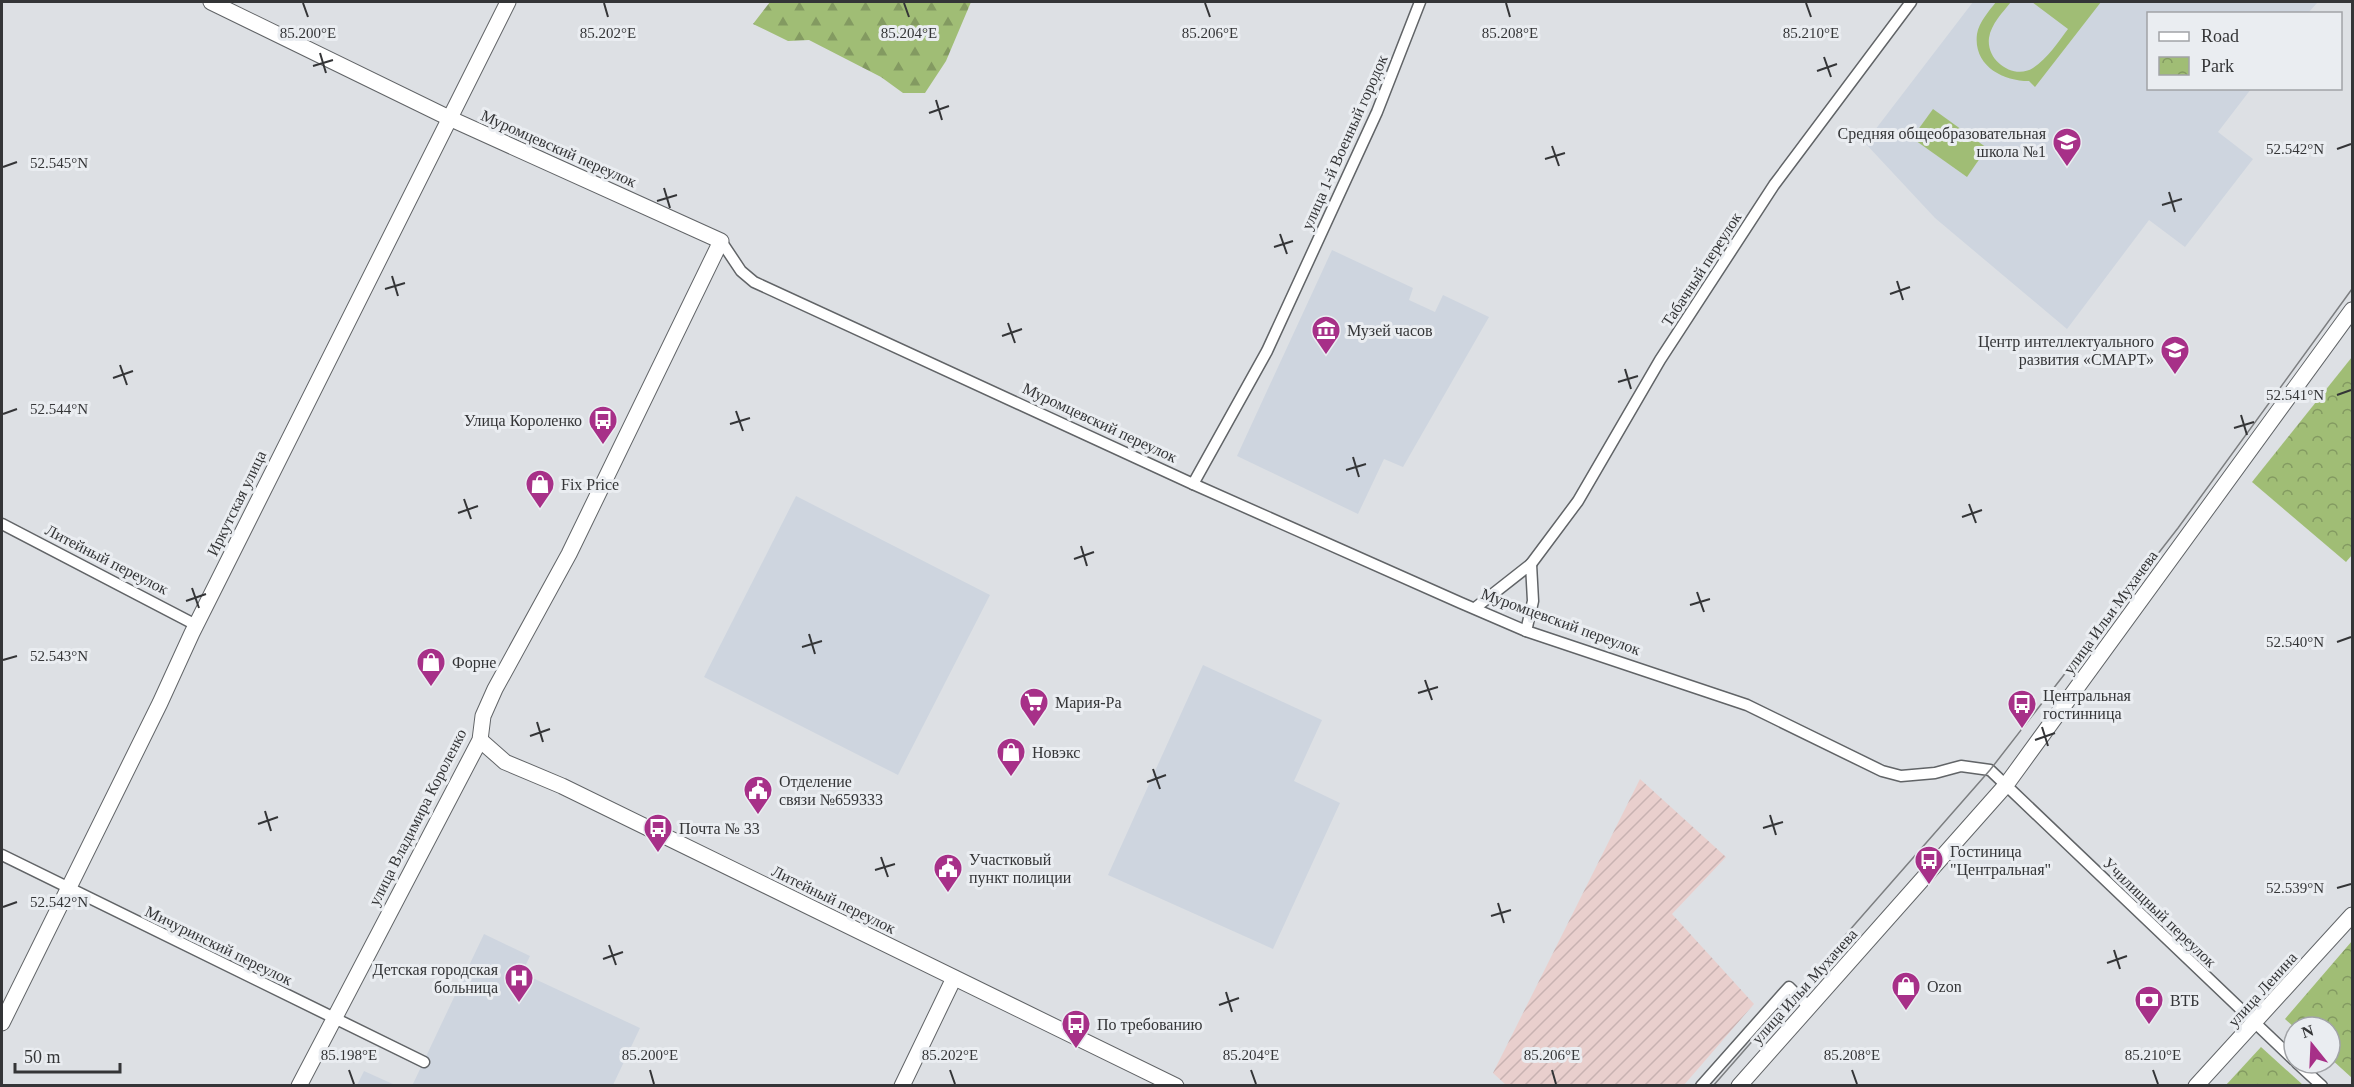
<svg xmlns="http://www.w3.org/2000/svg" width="2354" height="1087" font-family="'Times New Roman',serif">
	<defs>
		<pattern id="industrial-furrows" width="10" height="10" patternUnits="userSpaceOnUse" patternTransform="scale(1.5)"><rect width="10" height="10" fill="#e9cfcd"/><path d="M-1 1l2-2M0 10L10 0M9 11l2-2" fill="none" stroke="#c8b2b1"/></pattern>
		<pattern id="forest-firs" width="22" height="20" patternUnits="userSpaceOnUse" patternTransform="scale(1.5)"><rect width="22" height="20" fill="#a0bd75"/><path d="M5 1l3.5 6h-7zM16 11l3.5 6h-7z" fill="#839a61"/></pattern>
		<pattern id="park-crowns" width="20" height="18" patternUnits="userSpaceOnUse" patternTransform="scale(1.5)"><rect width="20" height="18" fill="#a0bd75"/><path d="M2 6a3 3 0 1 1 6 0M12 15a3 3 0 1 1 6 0" fill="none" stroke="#839a61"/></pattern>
	</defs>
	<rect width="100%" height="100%" fill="#dde0e4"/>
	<!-- industrial -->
	<polygon fill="url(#industrial-furrows)" points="1640,779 1726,857 1672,914 1754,1004 1684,1085 1506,1085 1493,1073"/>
	<!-- built -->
	<g fill="#ced5df">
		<polygon points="1973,2 2318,2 2308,13 2148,14 2148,88 2251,89 2218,132 2253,159 2185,247 2149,220 2067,329 1935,218 1865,143"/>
		<polygon points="1332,250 1413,288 1409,300 1435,312 1443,295 1489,317 1403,467 1384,459 1358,514 1237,456"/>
		<polygon points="796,496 990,595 898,775 704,677"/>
		<polygon points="1203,665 1322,720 1294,781 1340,803 1273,949 1108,875"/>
		<polygon points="484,934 530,956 522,973 640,1028 613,1085 412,1086"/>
		<polygon points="364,1071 395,1085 357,1085"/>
	</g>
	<!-- forest -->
	<polygon fill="url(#forest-firs)" points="770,2 971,2 946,61 925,93 903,93 881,77 809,40 788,41 753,24"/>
	<!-- park -->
	<g fill="url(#park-crowns)">
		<polygon points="2352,357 2352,555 2346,562 2252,482"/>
		<polygon points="2352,941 2352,1078 2330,1058 2330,1027 2294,1027 2285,1019"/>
		<polygon points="2261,1047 2303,1085 2226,1085"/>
	</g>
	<!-- garden -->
	<g fill="#a0bd75">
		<path d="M1996,2h15c-8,10 -20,22 -22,36 -3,23 25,42 44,30 15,-10 25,-26 35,-39l-36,-27h69l-66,85 -6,-6c-27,0 -56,-16 -52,-47 2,-12 12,-23 19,-32z"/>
		<polygon points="1933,109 1987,148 1967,177 1912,138"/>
	</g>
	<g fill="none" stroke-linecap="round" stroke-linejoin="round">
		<!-- street casing -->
		<g stroke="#616467" stroke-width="13">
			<g id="street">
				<polyline points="721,241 741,271 754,282 1193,484 1461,603 1526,631 1747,705 1882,771 1901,776 1935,773 1961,766 1990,770 2294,1060"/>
				<polyline points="1193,484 1267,351 1377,112 1420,2"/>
				<polyline points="2,524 196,625"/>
				<polyline points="1531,564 1578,501 1660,360 1774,185 1911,2"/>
				<polyline points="1475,608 1531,564 1533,601 1526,631"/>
				<polyline points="2,855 424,1062"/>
				<polyline points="2297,1063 2322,1086"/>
				<polyline points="1701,1086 1789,987 1809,1007"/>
			</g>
		</g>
		<!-- secondary casing -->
		<g stroke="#616467" stroke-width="17">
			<g id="secondary">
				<polyline points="211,2 449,118 721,241 569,554 495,689 483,716 480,740 299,1086"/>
				<polyline points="480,740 505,762 562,786 1176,1086"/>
				<polyline points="2,1023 160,703 192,633 508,2"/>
				<polyline points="902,1086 954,978"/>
				<polyline points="1739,1086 2006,785 2352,310"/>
				<polyline points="2196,1086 2352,915"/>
			</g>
		</g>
		<!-- street -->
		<use href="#street" stroke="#fff" stroke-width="10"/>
		<!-- secondary -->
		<use href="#secondary" stroke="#fff" stroke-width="15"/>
		<!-- tram -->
		<polyline stroke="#7c7e80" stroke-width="1.5" points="1713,1086 1990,770 2178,528 2352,289"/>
	</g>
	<!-- ticks -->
	<path fill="none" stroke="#343537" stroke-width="2" d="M303,3l5,14M604,3l4,14M904,3l5,14M1205,3l5,14M1506,3l4,14M1806,3l5,14M320,53l6,20M1824,57l7,20M313,66l20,-6M1817,71l20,-7M936,100l6,20M929,113l20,-7M1552,146l7,20M2337,149l14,-5M1545,159l20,-6M3,167l14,-5M664,188l6,20M2169,192l6,20M657,201l20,-6M2162,205l20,-6M1280,234l7,20M1274,247l19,-6M392,276l6,20M1897,281l6,19M385,289l20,-6M1890,294l20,-7M1008,323l7,20M1002,336l20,-7M120,365l7,20M1625,369l6,20M113,378l20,-7M1618,382l20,-6M2337,395l14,-5M736,411l7,20M3,414l14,-5M2241,415l6,20M730,424l20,-6M2234,428l20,-6M1353,457l6,20M1346,470l20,-6M464,499l7,20M1969,504l7,19M458,513l20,-7M1962,517l20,-7M1081,546l6,20M1074,559l20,-7M192,588l7,20M1697,592l7,20M186,601l20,-7M1690,605l20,-6M809,634l6,20M2337,642l14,-5M802,647l20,-6M3,660l14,-4M1425,680l7,20M1418,693l20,-6M537,722l6,20M2042,727l6,19M530,736l20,-7M2035,740l20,-7M1153,769l7,20M1147,782l19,-7M265,811l6,20M1770,815l6,20M258,824l20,-7M1763,828l20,-6M881,857l7,20M875,870l20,-6M2337,888l14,-4M1498,903l6,20M3,907l14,-5M1491,916l20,-6M609,945l7,20M2114,950l6,19M603,959l20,-7M2107,963l20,-7M1226,992l6,20M1219,1005l20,-7M349,1070l5,14M650,1070l4,14M950,1070l5,14M1251,1070l5,14M1552,1070l4,14M1852,1070l5,14M2153,1070l5,14"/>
	<!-- icons -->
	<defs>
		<g id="school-pin" transform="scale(1.5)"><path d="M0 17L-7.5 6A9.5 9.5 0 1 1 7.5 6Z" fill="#a73088" stroke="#eaedf1"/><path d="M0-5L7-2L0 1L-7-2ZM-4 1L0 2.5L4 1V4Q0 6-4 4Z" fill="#fff"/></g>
		<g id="museum-pin" transform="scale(1.5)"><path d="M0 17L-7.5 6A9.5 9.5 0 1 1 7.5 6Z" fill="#a73088" stroke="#eaedf1"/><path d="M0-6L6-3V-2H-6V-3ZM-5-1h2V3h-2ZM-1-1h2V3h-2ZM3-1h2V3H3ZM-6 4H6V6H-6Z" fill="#fff"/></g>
		<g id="bus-pin" transform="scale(1.5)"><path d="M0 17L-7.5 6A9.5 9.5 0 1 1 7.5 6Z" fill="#a73088" stroke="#eaedf1"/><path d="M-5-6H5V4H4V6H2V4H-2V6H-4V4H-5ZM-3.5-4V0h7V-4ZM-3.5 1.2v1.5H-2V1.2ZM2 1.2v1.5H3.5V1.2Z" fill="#fff"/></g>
		<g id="shop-pin" transform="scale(1.5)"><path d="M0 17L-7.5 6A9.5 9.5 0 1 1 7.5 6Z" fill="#a73088" stroke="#eaedf1"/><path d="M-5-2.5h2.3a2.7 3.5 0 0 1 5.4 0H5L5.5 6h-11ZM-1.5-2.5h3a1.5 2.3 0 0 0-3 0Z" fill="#fff"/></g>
		<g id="supermarket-pin" transform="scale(1.5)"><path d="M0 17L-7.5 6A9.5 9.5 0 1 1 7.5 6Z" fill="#a73088" stroke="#eaedf1"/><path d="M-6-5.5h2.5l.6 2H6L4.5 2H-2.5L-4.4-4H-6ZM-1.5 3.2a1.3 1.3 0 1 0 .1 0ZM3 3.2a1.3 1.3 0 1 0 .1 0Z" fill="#fff"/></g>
		<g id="civic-pin" transform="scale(1.5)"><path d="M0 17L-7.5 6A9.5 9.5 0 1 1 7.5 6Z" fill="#a73088" stroke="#eaedf1"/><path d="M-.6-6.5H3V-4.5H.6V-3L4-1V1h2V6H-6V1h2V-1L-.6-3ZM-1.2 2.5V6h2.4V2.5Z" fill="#fff"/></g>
		<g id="hospital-pin" transform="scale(1.5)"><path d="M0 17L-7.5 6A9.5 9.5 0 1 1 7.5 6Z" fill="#a73088" stroke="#eaedf1"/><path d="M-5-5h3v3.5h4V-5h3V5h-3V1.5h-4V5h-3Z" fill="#fff"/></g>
		<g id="bank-pin" transform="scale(1.5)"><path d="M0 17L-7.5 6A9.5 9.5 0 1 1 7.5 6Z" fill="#a73088" stroke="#eaedf1"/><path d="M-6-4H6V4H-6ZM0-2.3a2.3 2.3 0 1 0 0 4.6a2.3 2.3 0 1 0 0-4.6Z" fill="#fff"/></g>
	</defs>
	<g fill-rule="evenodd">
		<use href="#school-pin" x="2067" y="142"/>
		<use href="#museum-pin" x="1326" y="330"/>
		<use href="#school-pin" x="2175" y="350"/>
		<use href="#bus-pin" x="603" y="420"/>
		<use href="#shop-pin" x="540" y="484"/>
		<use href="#shop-pin" x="431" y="662"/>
		<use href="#supermarket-pin" x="1034" y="702"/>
		<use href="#bus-pin" x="2022" y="704"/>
		<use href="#shop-pin" x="1011" y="752"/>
		<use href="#civic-pin" x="758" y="790"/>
		<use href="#bus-pin" x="658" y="828"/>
		<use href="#bus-pin" x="1929" y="860"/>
		<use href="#civic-pin" x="948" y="868"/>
		<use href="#hospital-pin" x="519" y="978"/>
		<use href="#shop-pin" x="1906" y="986"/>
		<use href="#bank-pin" x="2149" y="1000"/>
		<use href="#bus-pin" x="1076" y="1024"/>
	</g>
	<g text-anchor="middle" stroke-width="6" stroke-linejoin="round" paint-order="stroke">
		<!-- poi labels -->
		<g font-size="16" fill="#343537" stroke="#eaedf1" text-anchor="start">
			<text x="2046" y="139" text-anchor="end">Средняя общеобразовательная<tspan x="2046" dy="18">школа №1</tspan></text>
			<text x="1347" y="336">Музей часов</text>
			<text x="2154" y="347" text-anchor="end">Центр интеллектуального<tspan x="2154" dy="18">развития «СМАРТ»</tspan></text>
			<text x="582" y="426" text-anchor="end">Улица Короленко</text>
			<text x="561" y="490">Fix Price</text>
			<text x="452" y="668">Форне</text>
			<text x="2043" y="701">Центральная<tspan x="2043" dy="18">гостинница</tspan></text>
			<text x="1055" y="708">Мария-Ра</text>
			<text x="1032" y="758">Новэкс</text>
			<text x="779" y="787">Отделение<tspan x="779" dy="18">связи №659333</tspan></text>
			<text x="679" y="834">Почта № 33</text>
			<text x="1950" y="857">Гостиница<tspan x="1950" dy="18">"Центральная"</tspan></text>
			<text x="969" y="865">Участковый<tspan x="969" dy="18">пункт полиции</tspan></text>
			<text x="498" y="975" text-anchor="end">Детская городская<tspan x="498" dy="18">больница</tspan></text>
			<text x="1927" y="992">Ozon</text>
			<text x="2170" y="1006">ВТБ</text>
			<text x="1097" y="1030">По требованию</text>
		</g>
		<!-- street labels -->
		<g font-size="16" fill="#343537" stroke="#eaedf1">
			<text transform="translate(1344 142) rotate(-66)" y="6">улица 1-й Военный городок</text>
			<text transform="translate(559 148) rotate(24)" y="6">Муромцевский переулок</text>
			<text transform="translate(1701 269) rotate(-57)" y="6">Табачный переулок</text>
			<text transform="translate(1100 422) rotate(25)" y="6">Муромцевский переулок</text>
			<text transform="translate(236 503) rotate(-64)" y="6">Иркутская улица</text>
			<text transform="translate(107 559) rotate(27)" y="6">Литейный переулок</text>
			<text transform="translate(2110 612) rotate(-54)" y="6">улица Ильи Мухачева</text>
			<text transform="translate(1561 621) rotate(20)" y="6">Муромцевский переулок</text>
			<text transform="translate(417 817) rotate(-63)" y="6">улица Владимира Короленко</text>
			<text transform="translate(834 899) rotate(26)" y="6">Литейный переулок</text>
			<text transform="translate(2160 912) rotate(44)" y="6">Училищный переулок</text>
			<text transform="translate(219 945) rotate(26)" y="6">Мичуринский переулок</text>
			<text transform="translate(1804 986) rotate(-48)" y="6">улица Ильи Мухачева</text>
			<text transform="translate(2262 989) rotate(-48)" y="6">улица Ленина</text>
		</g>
	</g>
	<g font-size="15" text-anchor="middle" fill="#343537" stroke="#eaedf1" stroke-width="6" stroke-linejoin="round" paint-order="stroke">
		<text x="308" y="38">85.200°E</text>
		<text x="608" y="38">85.202°E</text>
		<text x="909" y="38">85.204°E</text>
		<text x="1210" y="38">85.206°E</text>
		<text x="1510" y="38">85.208°E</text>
		<text x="1811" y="38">85.210°E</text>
		<text x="2295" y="154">52.542°N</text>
		<text x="59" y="168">52.545°N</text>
		<text x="2295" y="400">52.541°N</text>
		<text x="59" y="414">52.544°N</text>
		<text x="2295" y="647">52.540°N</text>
		<text x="59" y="661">52.543°N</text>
		<text x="2295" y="893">52.539°N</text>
		<text x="59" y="907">52.542°N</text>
		<text x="349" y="1060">85.198°E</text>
		<text x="650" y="1060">85.200°E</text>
		<text x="950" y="1060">85.202°E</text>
		<text x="1251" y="1060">85.204°E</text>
		<text x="1552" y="1060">85.206°E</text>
		<text x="1852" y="1060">85.208°E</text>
		<text x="2153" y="1060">85.210°E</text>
	</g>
	<!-- border -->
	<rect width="2354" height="1087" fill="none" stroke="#343537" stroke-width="6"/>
	<!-- legend -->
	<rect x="2147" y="12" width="195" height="78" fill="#eaedf1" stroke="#a1a3a7" stroke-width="1.5"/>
	<rect x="2159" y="32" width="30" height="9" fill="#ffffff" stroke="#a1a3a7" stroke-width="1.5"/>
	<text x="2201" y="42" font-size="18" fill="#343537">Road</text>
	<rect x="2159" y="57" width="30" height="18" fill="url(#park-crowns)" stroke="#a1a3a7" stroke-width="1.5"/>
	<text x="2201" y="72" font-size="18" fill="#343537">Park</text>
	<!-- north arrow -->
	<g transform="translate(2312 1045) rotate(342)"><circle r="28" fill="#eaedf1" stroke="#a1a3a7" stroke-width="1.5"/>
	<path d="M0-4.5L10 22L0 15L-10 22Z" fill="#a73088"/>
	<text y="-9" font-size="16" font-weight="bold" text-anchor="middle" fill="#343537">N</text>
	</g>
	<!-- scale -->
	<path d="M15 1063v9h105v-9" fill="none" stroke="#343537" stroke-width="3"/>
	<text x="24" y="1063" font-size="18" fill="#343537" stroke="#eaedf1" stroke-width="4.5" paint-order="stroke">50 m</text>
</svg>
